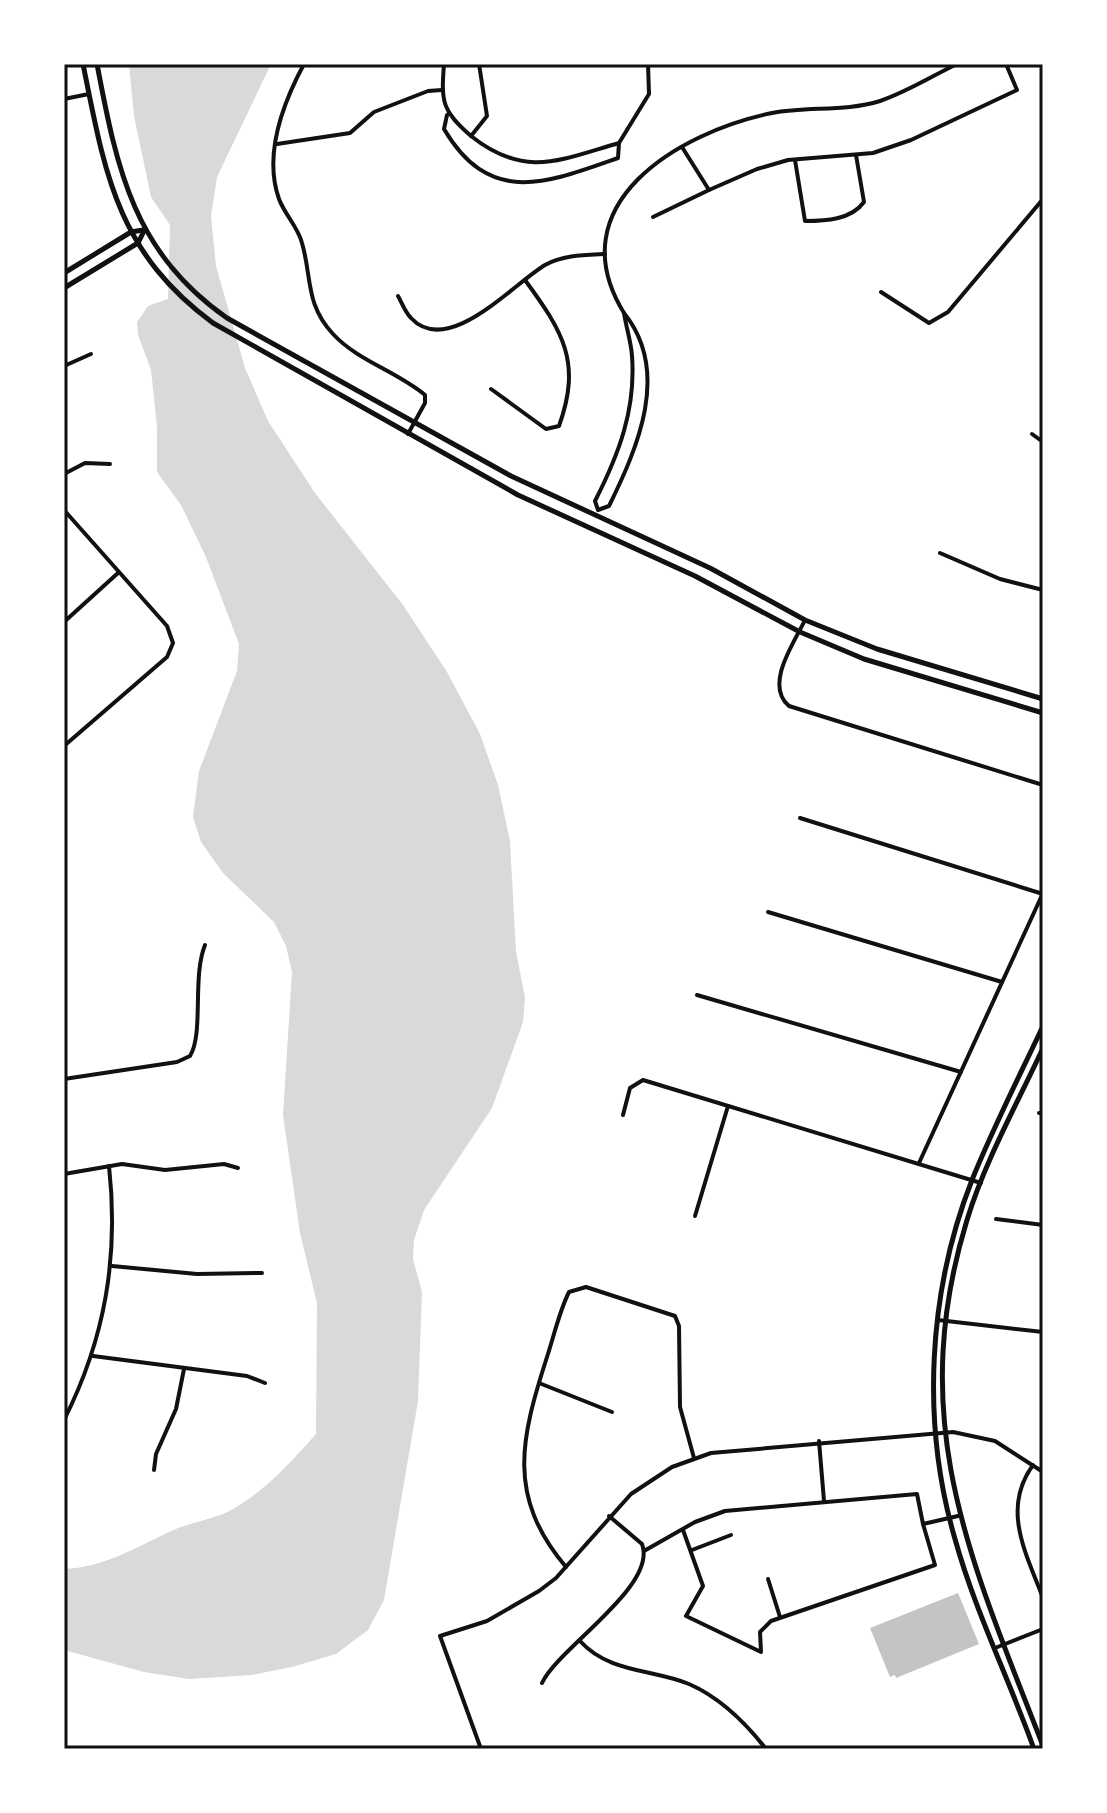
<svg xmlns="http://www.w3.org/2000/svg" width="1107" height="1813" font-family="Signika,sans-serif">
	<rect width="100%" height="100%" fill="#fff"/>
	<!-- water -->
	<path fill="#d9d9d9" d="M129,64h142l-54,113 -6,39 5,50 29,102 23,53 47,72 88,112 44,67 33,62 18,51 12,56 6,111 9,45 -2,25 -31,86 -68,102 -10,30 -1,19 9,33 -4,109 -34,199 -16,30 -32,24 -44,13 -40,8 -63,4 -45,-7 -80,-22v-81c38,-1 71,-21 105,-37 20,-10 45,-12 64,-23 33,-19 58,-47 83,-75l1,-131 -17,-70 -17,-118 9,-143 -6,-26 -12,-24 -51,-49 -22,-31 -8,-25 6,-46 38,-100 2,-27 -33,-87 -25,-52 -24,-33v-45l-6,-57 -13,-35 -1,-13 11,-16 20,-7 2,-74 -19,-28 -17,-81z"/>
	<!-- building -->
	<polygon fill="#c4c4c4" points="958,1593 979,1644 896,1678 895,1675 890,1677 870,1628"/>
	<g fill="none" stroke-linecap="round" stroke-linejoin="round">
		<!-- minor -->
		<g stroke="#111" stroke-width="4">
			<path d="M304,64c-21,39 -41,90 -25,135 6,16 19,28 23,44 10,34 3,61 31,91 25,27 63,37 92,61v8l-17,31"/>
			<path d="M444,64c-3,38 -2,47 27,72l16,-20 -8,-52"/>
			<polyline points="64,99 89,94"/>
			<path d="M447,115l-3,14c46,78 103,54 174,29l1,-15"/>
			<path d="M471,136c54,43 89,24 148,7l30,-49 -1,-30"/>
			<polyline points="277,144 350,133 374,112 428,91 442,90"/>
			<polyline points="682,147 709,190 757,169 788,160 873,153 911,140 1017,90 1006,64"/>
			<path d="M795,160l10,61c20,0 46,-1 59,-19l-8,-47"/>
			<polyline points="653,217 709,190"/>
			<polyline points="881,292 929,323 948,312 1043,199"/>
			<path d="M398,296c4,7 7,16 13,22 37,40 102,-34 134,-53 18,-10 40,-10 60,-11"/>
			<path d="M624,313c-67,-109 55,-181 148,-200 36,-7 73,-1 108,-12 27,-9 52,-25 77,-37"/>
			<path d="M624,313c47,58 14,134 -15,193l-11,4 -3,-9c24,-47 41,-92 37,-145 -1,-15 -6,-29 -8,-43z"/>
			<polyline points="64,366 91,354"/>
			<path d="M491,389l55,40 13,-3c23,-64 4,-94 -34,-146"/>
			<polyline points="1032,434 1043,442"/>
			<polyline points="64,474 85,463 110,464"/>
			<polyline points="64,510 167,626 173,643 167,657 64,746"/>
			<polyline points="940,553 1000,579 1043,590"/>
			<path d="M805,620c-11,23 -41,65 -16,86l254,79"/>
			<polyline points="64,622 118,573"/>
			<polyline points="800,818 1043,894"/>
			<polyline points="768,912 1002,982"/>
			<polyline points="697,995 961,1072"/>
			<path d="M64,1079l113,-17 13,-6c14,-23 2,-79 15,-111"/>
			<polyline points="1039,1113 1043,1113"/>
			<polyline points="623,1115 630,1088 643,1080 981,1183"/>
			<polyline points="919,1163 1043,893"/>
			<polyline points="64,1174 122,1164 165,1170 224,1164 238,1168"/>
			<polyline points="695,1216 728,1106"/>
			<polyline points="996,1219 1043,1225"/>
			<polyline points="112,1266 197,1274 262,1273"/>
			<polyline points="93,1356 247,1376 265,1383"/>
			<polyline points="539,1383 612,1412"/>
			<path d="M64,1420c41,-81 55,-163 45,-254"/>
			<polyline points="819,1441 824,1501"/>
			<path d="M1033,1465c-32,44 -7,88 10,133"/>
			<polyline points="154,1470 156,1454 176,1409 184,1369"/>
			<polyline points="683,1530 703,1586 686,1616 761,1652 760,1632 771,1621 935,1565 923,1524"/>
			<polyline points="692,1550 731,1535"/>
			<polyline points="644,1551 695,1522 725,1511 917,1494 923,1524 958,1516"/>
			<path d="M566,1567c-60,-71 -45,-129 -19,-210 7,-21 12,-45 22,-65l17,-5 89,29 4,10 1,81 14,51"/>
			<polyline points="768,1579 780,1617"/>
			<path d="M580,1641c29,32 72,28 109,43 32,14 56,38 77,65"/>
			<polyline points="995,1648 1043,1629"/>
			<path d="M542,1683c16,-35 116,-97 100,-139l-33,-28"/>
			<polyline points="481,1749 440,1636 487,1621 539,1591 556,1578 631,1494 672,1467 711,1453 953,1432 995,1441 1043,1472"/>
		</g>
		<!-- tertiary -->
		<polyline stroke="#111" stroke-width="4" points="938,1320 1043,1332"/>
		<!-- secondary -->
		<g stroke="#111" stroke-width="5">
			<path d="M83,64c22,110 34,188 130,259l305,172 177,81 105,56 64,27 179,54"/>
			<path d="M97,64c20,106 37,189 130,254l284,158 199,92 95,52 72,29 166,50"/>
			<polyline points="64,273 131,232 143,230"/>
			<polyline points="64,288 138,243 144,231"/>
			<path d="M1043,1048c-26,56 -58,113 -76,172 -62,203 4,340 76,526"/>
			<path d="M1034,1749c-25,-70 -59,-138 -79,-210 -34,-116 -27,-247 17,-359 21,-52 47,-103 71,-154"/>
		</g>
	</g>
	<!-- border -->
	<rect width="1107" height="1813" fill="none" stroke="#ffffff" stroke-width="132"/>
	<rect x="66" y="66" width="975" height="1681" fill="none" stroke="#111" stroke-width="3"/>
</svg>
